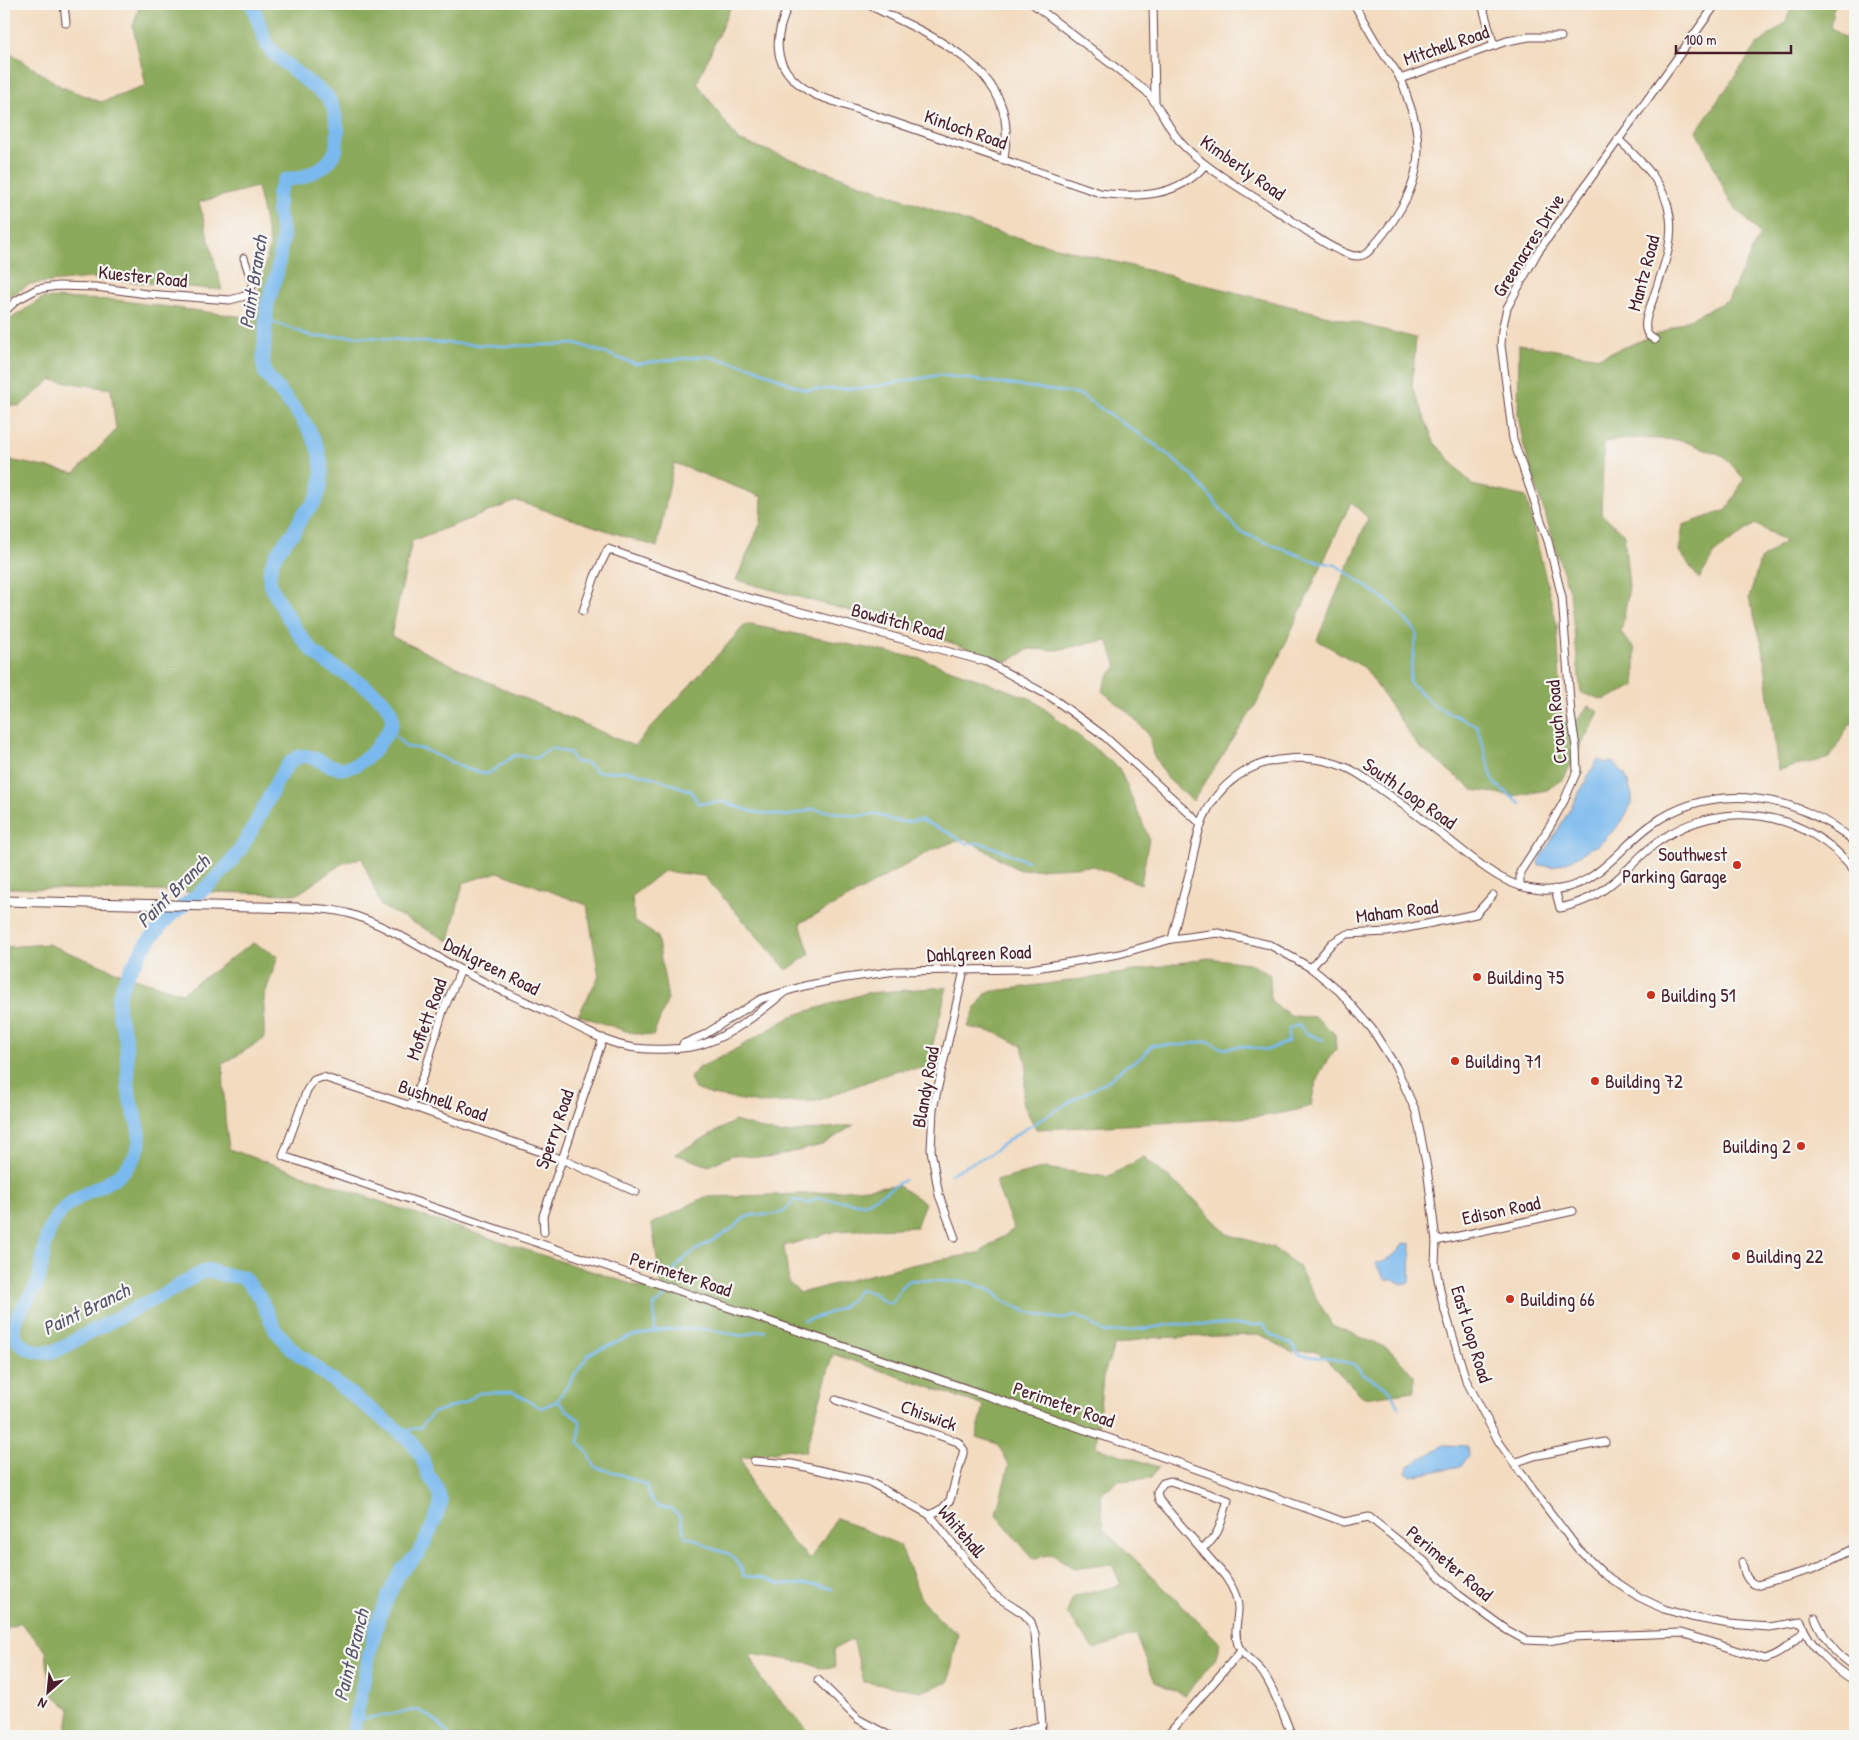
<svg xmlns="http://www.w3.org/2000/svg" width="1859" height="1740" font-family="'Patrick Hand',sans-serif">
	<rect width="100%" height="100%" fill="#f6f6f2"/>
	<filter id="ink" filterUnits="userSpaceOnUse"><feTurbulence type="fractalNoise" baseFrequency=".02" numOctaves="2"/><feDisplacementMap in="SourceGraphic" scale="10" xChannelSelector="R" yChannelSelector="G"/><feConvolveMatrix kernelMatrix="1 2 1 2 8 2 1 2 1" color-interpolation-filters="sRGB"/></filter>
	<filter id="wash" filterUnits="userSpaceOnUse"><feTurbulence type="fractalNoise" baseFrequency=".0096" numOctaves="4" result="noise"/><feDisplacementMap in="SourceGraphic" scale="20" xChannelSelector="R" yChannelSelector="G"/><feGaussianBlur stdDeviation="1.12" result="paint"/><feColorMatrix in="noise" values="0 0 0 0 0 0 0 0 0 0 0 0 0 0 0 0 0 1.4 0 .05"/><feComposite in="paint" operator="in"/></filter>
	<g filter="url(#wash)">
		<rect width="100%" height="100%" fill="#f3dbbf"/>
		<!-- forest -->
		<g fill="#8caa5c" stroke="#6b6444">
			<polygon points="140,4 732,4 697,83 738,140 989,230 1416,338 1412,386 1434,442 1472,485 1526,497 1557,625 1562,722 1577,721 1588,706 1599,712 1564,778 1547,790 1514,796 1473,790 1417,745 1365,668 1317,640 1368,518 1351,502 1260,698 1193,801 1168,779 1153,755 1149,735 1130,714 1102,691 1107,678 1117,666 1107,640 1056,650 1029,649 1008,662 887,621 736,580 761,522 762,497 674,463 657,547 517,501 412,541 391,636 510,692 634,746 746,624 922,659 1032,699 1119,768 1149,838 1141,884 1093,866 1019,870 964,838 932,850 848,898 800,923 810,954 787,970 704,876 663,871 632,896 634,921 657,936 668,999 653,1036 629,1032 578,1015 599,976 587,905 498,872 463,883 449,941 381,906 362,858 343,863 298,894 4,888 4,459 75,473 116,430 111,389 51,380 20,406 4,405 4,338 12,318 43,298 116,300 252,318 270,244 257,187 199,202 222,290 91,278 30,284 4,300 4,49 62,87 101,102 146,86 133,27"/>
			<polygon points="1793,4 1834,4 1830,27 1855,46 1855,722 1849,725 1830,758 1778,770 1763,648 1749,598 1760,560 1785,541 1755,524 1716,552 1699,579 1679,551 1683,525 1727,510 1744,479 1724,456 1681,440 1634,438 1604,442 1601,514 1624,534 1629,587 1621,633 1635,649 1635,686 1604,700 1581,693 1570,594 1524,447 1518,416 1519,344 1599,357 1663,332 1728,300 1760,234 1730,202 1697,130 1757,45 1785,23"/>
			<polygon points="253,943 278,956 264,997 264,1039 223,1064 225,1119 229,1149 425,1217 662,1294 652,1224 705,1197 805,1194 897,1185 925,1203 916,1227 836,1231 784,1246 789,1283 800,1293 904,1266 979,1253 1014,1229 995,1181 1046,1168 1107,1177 1144,1157 1194,1199 1227,1234 1272,1247 1297,1265 1332,1325 1389,1349 1414,1376 1414,1391 1364,1398 1317,1351 1291,1352 1261,1335 1145,1338 1114,1346 1103,1377 1096,1447 1159,1467 1151,1478 1118,1481 1101,1493 1103,1528 1220,1643 1215,1659 1185,1695 1155,1682 1136,1634 1094,1650 1067,1613 1073,1597 1121,1585 1112,1564 1075,1569 1052,1554 1033,1559 996,1514 1009,1465 998,1444 976,1437 984,1406 833,1354 805,1452 789,1449 741,1458 755,1493 790,1540 810,1559 837,1518 900,1545 921,1599 941,1621 958,1633 949,1682 922,1691 864,1682 853,1639 834,1649 835,1667 820,1668 810,1663 750,1654 762,1681 813,1736 66,1736 70,1709 50,1692 46,1651 20,1622 4,1630 4,947 48,944 125,975 182,993"/>
			<path d="M1208,958l41,5 21,12 1,27 20,14 24,1 20,17 1,15c-16,20 -21,31 -25,57 -34,11 -71,12 -106,14 -57,4 -113,7 -169,9l-14,-27 5,-36 -5,-20 -25,-13 -29,-6 7,-18 12,-17 118,-16z"/>
			<polygon points="947,987 927,1068 898,1070 816,1101 760,1103 712,1095 695,1089 690,1078 698,1068 729,1053 792,1016 866,993"/>
			<polygon points="735,1121 779,1134 854,1125 822,1145 768,1158 732,1155 709,1166 675,1154"/>
		</g>
		<!-- water -->
		<g fill="#79b9ee" stroke="#626c8c">
			<path d="M1599,760l7,3 6,-1 13,12 7,21v8l-11,20 -22,22 -9,3 -18,12 -20,7 -13,-2 -1,-1 1,-4c21,-32 39,-65 57,-98z"/>
			<path d="M1403,1243l8,1 -1,38 -8,2 -9,-5 -5,1 -4,-2 -9,-15c14,-3 21,-7 28,-20z"/>
			<polygon points="1444,1445 1467,1446 1469,1456 1461,1466 1411,1476 1406,1473 1409,1466"/>
		</g>
		<g fill="none" stroke-linecap="round" stroke-linejoin="round">
			<!-- stream -->
			<g stroke="#79b9ee" stroke-width="2.5">
				<polyline points="266,319 314,337 356,336 425,342 505,346 578,344 636,364 706,356 752,367 805,390 865,388 940,375 1079,394 1157,446 1193,476 1240,532 1311,560 1336,565 1394,606 1417,633 1409,682 1435,706 1477,726 1494,783 1521,804"/>
				<polyline points="389,729 406,747 423,749 466,769 488,774 515,755 536,758 551,748 570,753 574,762 586,763 597,772 628,771 656,778 691,791 698,803 724,802 753,812 788,816 813,809 857,816 878,814 891,820 905,822 921,820 949,833 968,844 982,843 1027,861"/>
				<polyline points="950,1174 990,1154 1014,1136 1073,1100 1109,1080 1124,1067 1142,1057 1152,1045 1183,1045 1208,1041 1223,1049 1243,1046 1267,1050 1288,1042 1288,1029 1299,1025 1306,1033 1323,1040"/>
				<path d="M669,1281c10,-28 39,-36 61,-51 6,-4 12,-12 19,-14 10,-3 24,1 34,-4 4,-3 8,-8 11,-12l14,3 9,-5 48,6 39,-24"/>
				<path d="M803,1321c23,-7 42,-10 56,-31l15,3 11,10 8,-1 7,-13 9,-9 61,2 24,10 8,8 26,12 32,7 14,-4 12,5 19,13 44,-5 25,-4 90,1 7,10 21,9 7,11 34,4 20,5 9,9 28,17 9,17"/>
				<polyline points="655,1331 654,1305 663,1299 665,1292"/>
				<polyline points="557,1401 580,1421 579,1442 589,1455 595,1467 622,1475 646,1485 651,1499 658,1507 670,1508 680,1516 685,1536 698,1540 711,1548 729,1554 740,1566 744,1576 762,1578 781,1584 816,1585 832,1589"/>
				<polyline points="400,1432 421,1427 432,1413 464,1403 479,1393 513,1392 541,1408 557,1401 589,1354 629,1337 662,1330 704,1329 743,1336 757,1331 765,1331"/>
				<path d="M355,1720l61,-10c16,5 24,15 34,26"/>
			</g>
			<!-- river -->
			<path stroke="#79b9ee" stroke-width="14" d="M252,4l15,41 6,8 31,26 23,17 6,10 5,24 -2,20 -5,9 -8,8 -22,11 -13,1 -4,2 -6,13v19l5,23 -6,37 -10,33 -4,57 2,10c17,23 40,44 51,71 7,17 9,43 -2,59 -3,4 -7,7 -10,11 -5,6 -7,14 -12,20 -13,15 -25,29 -22,50 7,17 30,54 43,67 6,6 12,11 19,15 17,11 64,33 60,57 -2,8 -9,15 -13,21 -8,12 -25,26 -40,24 -14,-1 -32,-20 -46,-8 -13,11 -18,27 -26,41 -8,17 -17,33 -27,49 -12,17 -26,32 -42,44 -9,8 -20,15 -29,23 -17,17 -52,65 -51,89 0,13 7,24 8,36 2,19 1,37 4,56 3,17 15,35 7,53 -14,36 -57,36 -79,64 -15,20 -14,42 -19,64 -4,16 -19,27 -24,43 -7,20 17,33 35,30 11,-1 23,-11 33,-16 29,-15 58,-31 87,-45 13,-7 24,-16 38,-21l16,5 19,2 16,19 17,35 17,19 107,82 12,11 10,15 6,17 7,9 4,11 2,8 -7,20 -15,30 -20,20 -20,44 -10,39 -17,80"/>
		</g>
	</g>
	<g filter="url(#ink)">
		<g fill="none" stroke-linecap="round" stroke-linejoin="round">
			<!-- minor casing -->
			<g stroke="#633b41" stroke-width="9">
				<g id="minor">
					<polyline points="64,4 66,23"/>
					<path d="M789,4c-19,41 -15,68 26,91l285,98c39,5 78,4 105,-28"/>
					<path d="M867,4c52,27 135,56 139,124 1,11 -1,21 -2,31"/>
					<path d="M1033,4l113,87c16,17 22,40 39,56 29,28 72,51 106,73 18,12 39,29 60,35 6,2 12,1 17,-3 43,-47 64,-91 40,-152 -2,-7 -4,-15 -8,-22 -5,-10 -13,-18 -19,-28 -10,-15 -18,-31 -27,-46"/>
					<polyline points="1153,4 1155,100"/>
					<polyline points="1482,4 1494,46"/>
					<polyline points="1400,79 1507,41 1529,37 1561,37"/>
					<path d="M1618,139c23,22 48,44 52,78 4,28 -9,56 -17,82 -3,9 -9,20 -7,30 1,6 4,8 9,11"/>
					<polyline points="4,312 17,300 37,289 58,286 96,287 147,294 230,300 245,296 253,285 244,258"/>
					<polyline points="583,611 595,576 608,549 727,592 987,662 1051,697 1103,735 1201,824"/>
					<path d="M1855,842c-56,-48 -141,-62 -204,-17 -37,27 -57,68 -110,65 -31,-2 -54,-20 -78,-39 -25,-20 -50,-40 -77,-58 -13,-9 -26,-20 -41,-26 -18,-7 -38,-10 -57,-8 -38,2 -70,25 -85,60 -6,15 -9,32 -12,47 -6,24 -13,49 -19,73l46,-6 52,12 41,23 28,23 33,38 24,38 20,45 11,56 9,73 -1,23 8,40 23,76 33,62 35,49 44,58 26,25 35,23 25,12 27,8 38,7 40,3 32,-5c8,24 33,47 54,59"/>
					<polyline points="1520,886 1520,872 1550,826 1564,801 1577,771 1576,747 1571,715 1562,597 1548,541 1513,439 1501,345 1502,330 1507,308 1537,253 1716,4"/>
					<path d="M1555,889l5,19c18,-4 37,-12 51,-24 17,-13 30,-31 48,-43 63,-45 149,-30 196,30"/>
					<path d="M298,908c17,0 33,1 49,5 40,12 76,36 112,56 29,16 59,29 89,43 27,13 57,32 87,36 19,2 51,2 68,-4 31,-10 58,-33 83,-53"/>
					<polyline points="1311,968 1332,943 1347,934 1387,932 1476,914 1493,895"/>
					<polyline points="683,1044 704,1035 761,999 804,986 839,979 896,971 1030,969 1119,954 1172,939"/>
					<polyline points="411,1106 426,1068 443,1011 461,970"/>
					<path d="M636,1192l-75,-33 -150,-53 -88,-29 -9,3 -7,10 -24,66c354,122 710,238 1061,366l25,-5 55,44 32,32 51,37 18,10 23,1 23,-4 110,-4 84,26c17,-5 27,-16 39,-28"/>
					<polyline points="544,1232 543,1216 603,1038"/>
					<polyline points="955,1238 939,1195 931,1150 933,1109 964,970"/>
					<polyline points="1436,1241 1573,1211"/>
					<polyline points="836,1400 958,1442 964,1450 950,1500 943,1508 930,1515"/>
					<polyline points="754,1461 792,1464 868,1481 930,1515 993,1594 1024,1614 1031,1622 1035,1634 1042,1725 1005,1736"/>
					<polyline points="1514,1463 1534,1456 1605,1442"/>
					<path d="M1202,1548c18,-10 20,-30 26,-48l-58,-19 -7,2 -6,9 2,8 66,76c7,10 14,22 13,35 -1,12 -4,22 0,34 5,12 18,18 25,28 13,19 20,42 29,63"/>
					<path d="M1742,1562c2,10 4,20 15,23l57,-16 41,-21"/>
					<path d="M1815,1618c10,22 20,37 40,49"/>
					<polyline points="818,1680 858,1719 890,1736"/>
					<polyline points="1038,1727 1048,1736"/>
					<polyline points="1167,1736 1241,1651"/>
				</g>
			</g>
			<!-- tertiary casing -->
			<g stroke="#633b41" stroke-width="11">
				<polyline id="tertiary" points="4,901 298,908"/>
			</g>
			<!-- minor -->
			<use href="#minor" stroke="#fff" stroke-width="7"/>
			<!-- tertiary -->
			<use href="#tertiary" stroke="#fff" stroke-width="9"/>
		</g>
	</g>
	<!-- markers -->
	<g fill="#c8321e" stroke="#f6f6f2" stroke-width="2">
		<circle cx="1737" cy="865" r="5"/>
		<circle cx="1477" cy="977" r="5"/>
		<circle cx="1651" cy="995" r="5"/>
		<circle cx="1455" cy="1061" r="5"/>
		<circle cx="1595" cy="1081" r="5"/>
		<circle cx="1801" cy="1146" r="5"/>
		<circle cx="1736" cy="1256" r="5"/>
		<circle cx="1510" cy="1299" r="5"/>
	</g>
	<g text-anchor="middle" stroke-width="4.5" stroke-linejoin="round" paint-order="stroke">
		<!-- street labels -->
		<g font-size="19" fill="#4a1f2b" stroke="#f6f6f2">
			<text transform="translate(1446 45) rotate(-19)" y="7">Mitchell Road</text>
			<text transform="translate(966 129) rotate(19)" y="7">Kinloch Road</text>
			<text transform="translate(1243 167) rotate(35)" y="7">Kimberly Road</text>
			<text transform="translate(1528 245) rotate(-58)" y="7">Greenacres Drive</text>
			<text transform="translate(1643 273) rotate(-75)" y="7">Mantz Road</text>
			<text transform="translate(143 276) rotate(6)" y="7">Kuester Road</text>
			<text transform="translate(898 621) rotate(15)" y="7">Bowditch Road</text>
			<text transform="translate(1556 722) rotate(-95)" y="7">Crouch Road</text>
			<text transform="translate(1410 793) rotate(35)" y="7">South Loop Road</text>
			<text transform="translate(1397 911) rotate(-7)" y="7">Maham Road</text>
			<text transform="translate(979 953) rotate(-2)" y="7">Dahlgreen Road</text>
			<text transform="translate(492 966) rotate(27)" y="7">Dahlgreen Road</text>
			<text transform="translate(426 1019) rotate(-70)" y="7">Moffett Road</text>
			<text transform="translate(925 1087) rotate(-80)" y="7">Blandy Road</text>
			<text transform="translate(443 1100) rotate(19)" y="7">Bushnell Road</text>
			<text transform="translate(554 1129) rotate(-71)" y="7">Sperry Road</text>
			<text transform="translate(1501 1210) rotate(-12)" y="7">Edison Road</text>
			<text transform="translate(681 1274) rotate(18)" y="7">Perimeter Road</text>
			<text transform="translate(1472 1334) rotate(73)" y="7">East Loop Road</text>
			<text transform="translate(1064 1404) rotate(19)" y="7">Perimeter Road</text>
			<text transform="translate(929 1415) rotate(20)" y="7">Chiswick</text>
			<text transform="translate(962 1531) rotate(50)" y="7">Whitehall</text>
			<text transform="translate(1450 1563) rotate(40)" y="7">Perimeter Road</text>
		</g>
		<!-- poi labels -->
		<g font-size="19" fill="#4a1f2b" stroke="#f6f6f2" text-anchor="start">
			<text x="1727" y="861" text-anchor="end">Southwest<tspan x="1727" dy="22">Parking Garage</tspan></text>
			<text x="1487" y="984">Building 75</text>
			<text x="1661" y="1002">Building 51</text>
			<text x="1465" y="1068">Building 71</text>
			<text x="1605" y="1088">Building 72</text>
			<text x="1791" y="1153" text-anchor="end">Building 2</text>
			<text x="1746" y="1263">Building 22</text>
			<text x="1520" y="1306">Building 66</text>
		</g>
		<!-- water labels -->
		<g font-size="20" font-style="italic" fill="#5a556f" stroke="#f6f6f2">
			<text transform="translate(253 282) rotate(-81)" y="7">Paint Branch</text>
			<text transform="translate(173 891) rotate(-45)" y="7">Paint Branch</text>
			<text transform="translate(86 1309) rotate(-26)" y="7">Paint Branch</text>
			<text transform="translate(351 1655) rotate(-76)" y="7">Paint Branch</text>
		</g>
	</g>
	<!-- margin -->
	<rect width="1859" height="1740" fill="none" stroke="#f6f6f2" stroke-width="20"/>
	<!-- north arrow -->
	<g transform="translate(48 1692) rotate(207)" stroke="#f6f6f2" stroke-width="4" paint-order="stroke">
	<path d="M0-4L9 19L0 12L-9 19Z" fill="#4a1f2b"/>
	<text y="-8" font-size="14" font-weight="bold" text-anchor="middle" fill="#4a1f2b">N</text>
	</g>
	<!-- scale -->
	<path d="M1676 45v8h115v-8" fill="none" stroke="#4a1f2b" stroke-width="2.5"/>
	<text x="1684" y="45" font-size="15" fill="#4a1f2b" stroke="#f6f6f2" stroke-width="4" paint-order="stroke">100 m</text>
</svg>
